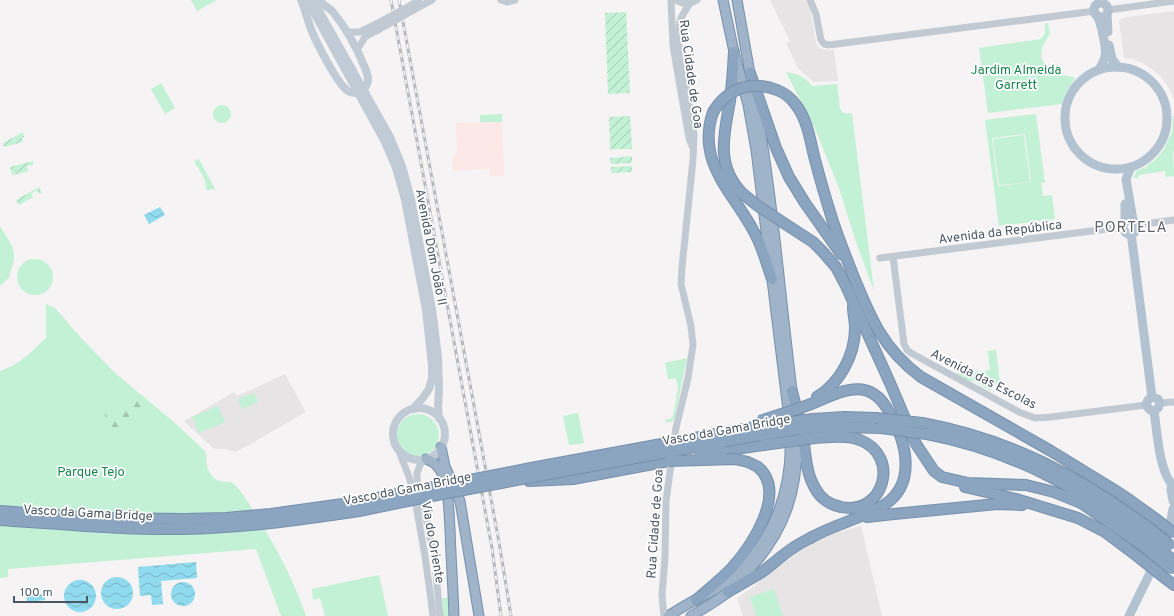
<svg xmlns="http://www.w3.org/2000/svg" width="1174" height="616" font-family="Overpass,sans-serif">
	<defs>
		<pattern id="forest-firs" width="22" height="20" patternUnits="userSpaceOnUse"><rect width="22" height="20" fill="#c3f1d5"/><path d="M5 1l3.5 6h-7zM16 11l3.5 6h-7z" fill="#a0c6b0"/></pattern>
		<pattern id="garden-furrows" width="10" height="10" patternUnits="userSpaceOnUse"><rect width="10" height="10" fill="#c3f1d5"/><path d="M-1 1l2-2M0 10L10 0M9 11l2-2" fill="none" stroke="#a0c6b0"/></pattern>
		<pattern id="water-waves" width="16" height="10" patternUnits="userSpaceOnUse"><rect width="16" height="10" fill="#90daee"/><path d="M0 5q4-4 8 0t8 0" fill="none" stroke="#78b4c4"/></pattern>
	</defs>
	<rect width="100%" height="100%" fill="#f5f3f3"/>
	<!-- education -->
	<g fill="#e6e4e5">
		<polygon points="770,0 804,0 807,2 811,13 816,43 819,48 825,50 834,50 838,81 814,82 798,68 786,43 790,41"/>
		<polygon points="1174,11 1174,100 1169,88 1161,77 1153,70 1143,63 1132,59 1124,58 1119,21 1121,19 1126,17"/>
		<polygon points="285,374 306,412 240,450 235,452 226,449 217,449 213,448 184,421 234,392 237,396"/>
		<polygon points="861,526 882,616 743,616 737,598 750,589 773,570 799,552 819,540 836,533"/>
	</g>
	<!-- medical -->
	<polygon fill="#fce8e6" points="502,122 504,172 503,176 490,176 490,169 453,171 452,158 454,156 457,154 456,123"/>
	<!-- green -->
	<g fill="#c3f1d5" fill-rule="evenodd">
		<polygon points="191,0 217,0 197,11"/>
		<path d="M1045,23h3l2,11c-4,6 -9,14 -9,21 1,8 10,19 19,20 5,1 9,0 15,3l-10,16 -3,10 -74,9 -9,-65 62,-9 4,-6z"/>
		<path d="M786,72c12,2 18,4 26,14l25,-2 3,24c2,6 6,6 12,5l22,178 -19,-52 -16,-51 -23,-57z"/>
		<polygon points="161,83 175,108 165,114 151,89"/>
		<circle cx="222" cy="114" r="9"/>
		<polygon points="502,114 502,122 480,122 480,115"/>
		<path d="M1036,114l9,69h-4l2,13 9,-1 3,24 -56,7 -14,-106zM1025,134l6,48 -33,4 -6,-48z"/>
		<polygon points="1173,116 1174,116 1174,151 1173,152 1174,176 1166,177 1165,171 1139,175 1138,178 1134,178 1136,171 1146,167 1157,158 1164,149 1172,132"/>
		<polygon points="1024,135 1030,182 999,185 993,139"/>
		<polygon points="199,159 215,189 206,190 205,180 194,161"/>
		<path d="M0,226c5,9 14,20 14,29 1,8 -4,15 -5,23l-9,8z"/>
		<circle cx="35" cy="277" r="18"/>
		<path d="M46,304l9,4 27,31 33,34 60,50 30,28c3,6 0,14 4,20 8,17 19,6 27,15 8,9 15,21 21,31 20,31 37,64 49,99h-25l-25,-67 -248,20v8l-8,1v-207l14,-6 15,-11 17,-16z"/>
		<polygon points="996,350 1000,383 994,384 991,391 974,381 967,381 954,374 990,370 988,351"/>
		<polygon points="687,358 675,417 673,421 666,423 665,420 670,419 673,416 678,388 676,378 668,379 665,363"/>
		<polygon points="254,393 258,402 242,409 238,399"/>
		<polygon points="218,406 225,422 199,433 192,417"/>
		<polygon points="578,413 584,443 569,445 563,416"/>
		<circle cx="418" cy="435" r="21"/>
		<polygon points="379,575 388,616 325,616 320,598 313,600 312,589"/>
		<polygon points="774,589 783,616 756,616 750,597"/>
		<polygon points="442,598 449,598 450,616 443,616"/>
	</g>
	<!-- forest -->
	<path fill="url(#forest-firs)" d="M133,397l12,1 2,2 2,6c-4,3 -8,5 -11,7 -5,5 -6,12 -12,15 -11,6 -26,-8 -19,-19h13l5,-8z"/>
	<!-- garden -->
	<g fill="url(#garden-furrows)">
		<polygon points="626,12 630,93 608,94 605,13"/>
		<polygon points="630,116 632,149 610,149 609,117"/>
		<polygon points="23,132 24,137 22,138 23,142 4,147 3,143"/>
		<polygon points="632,156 632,163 611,164 610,158"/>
		<polygon points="33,161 33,165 27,166 28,171 26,172 12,175 10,167"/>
		<polygon points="632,166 632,172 611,173 611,167"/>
		<polygon points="39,187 42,193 39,194 37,190 31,194 33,197 19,205 16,200"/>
	</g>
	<!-- water -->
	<g fill="url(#water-waves)">
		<polygon points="160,207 165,215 149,224 144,215"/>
		<polygon points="196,562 197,578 161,581 163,604 152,605 151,595 140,596 138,567"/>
		<circle cx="117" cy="593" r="16"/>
		<circle cx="80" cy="596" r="16"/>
		<circle cx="183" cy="594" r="12"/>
		<polygon points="45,594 45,600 27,602 26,595"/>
	</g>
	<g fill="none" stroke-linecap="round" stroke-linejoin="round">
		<!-- trunk casing -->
		<g stroke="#7690ad" stroke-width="11">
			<g id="trunk">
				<polyline points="723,0 734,52 748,105 756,150 789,418"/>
				<polyline points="737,0 751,79"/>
				<path d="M754,94c19,100 26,203 39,304"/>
				<polyline points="441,447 445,466 460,501 479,616"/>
				<path d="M426,459c9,3 15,10 18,19 5,14 5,37 6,52 1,29 3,57 4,86"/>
				<path d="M668,616c10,-6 19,-12 29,-17 10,-5 20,-10 29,-17 46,-35 67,-91 64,-147"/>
				<path d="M691,616c12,-7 25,-15 36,-23 6,-5 12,-12 17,-18 41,-41 55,-85 53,-142"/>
			</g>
		</g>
		<!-- motorway casing -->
		<g stroke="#7690ad" stroke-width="12">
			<g id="motorway">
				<path d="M734,52c-1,17 -2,33 -4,49 -6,34 -15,65 13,93"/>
				<polyline points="750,73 776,148 789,177 805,203 841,254"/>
				<path d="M777,90c8,3 14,8 19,15 11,14 14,34 18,51 5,19 10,37 16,56 6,21 15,42 23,63 17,42 30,74 68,102l130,74 62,38 18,12 25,18"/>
				<path d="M713,112c-17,50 19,79 40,118 9,15 13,32 19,49"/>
				<polyline points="796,231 813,242 823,252 836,267 846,286 890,383 916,444 934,471 942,477 968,483 1026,485 1054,492 1081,503"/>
				<path d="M792,391c4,17 10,35 12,53 2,15 3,31 11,44 5,10 15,17 26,19 43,9 60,-51 19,-67 -14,-5 -30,-3 -45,-2"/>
				<path d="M817,397c23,-14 38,-42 38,-69 0,-7 -2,-14 -2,-22"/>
				<polyline points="813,419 845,417 876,418"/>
				<path d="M922,423c87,16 158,53 229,107"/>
				<polyline points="814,428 840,427 881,428"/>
				<path d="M927,434c84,16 151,53 219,104"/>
				<polyline points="722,451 763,445"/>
				<polyline points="529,481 573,479 669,461"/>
				<polyline points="965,487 1016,499 1078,518 1105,532 1137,556"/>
				<polyline points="1077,500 1143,546"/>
				<polyline points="0,511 94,518 185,519 226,518 271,514 357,502"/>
				<polyline points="867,517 894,514 997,504 1022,505"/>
				<path d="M0,520c61,4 122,10 183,9 59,-1 117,-9 176,-18"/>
				<polyline points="1166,579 1174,585"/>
				<path d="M728,592c11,-7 23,-13 34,-20 11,-8 20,-17 31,-24 7,-5 14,-8 21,-12 21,-11 44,-17 65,-28 40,-21 28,-66 9,-98 -22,-39 -55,-13 -85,-3"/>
				<path d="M696,600c12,-10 24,-20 35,-31 20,-22 57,-76 27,-102"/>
			</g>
		</g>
		<!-- tertiary -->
		<g stroke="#c1cad2" stroke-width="7">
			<polyline points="501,0 507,2 515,0"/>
			<polyline points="671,0 673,46 689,138 692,146"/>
			<path d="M676,0c7,5 14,4 21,0"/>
			<polyline points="810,0 816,14 821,40 824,44 829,45 1095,11"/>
			<polyline points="411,5 419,0"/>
			<polyline points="1108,10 1174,1"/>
			<polyline points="412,11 432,0"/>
			<polyline points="347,32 360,32 376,24"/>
			<polyline points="357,50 365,37 378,30"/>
			<polyline points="1137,225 1174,220"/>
			<polyline points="893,257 904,344 907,350 911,353 1019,412 1035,418 1051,417 1146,405"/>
			<polyline points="880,258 1123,227"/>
			<polyline points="1160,403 1174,402"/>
			<path d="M673,445l3,-17 12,-50 5,-33 -2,-19 -10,-42 1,-17 11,-107 1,-26 -16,-94c0,-18 2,-22 12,-37"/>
			<polyline points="399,451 409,477 414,494 425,556 431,600 433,616"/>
			<polyline points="422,460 417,473 417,479 434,554 440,616"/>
			<polyline points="664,616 662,595 665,557 666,501 672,457"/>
		</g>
		<!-- secondary -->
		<g stroke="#c1cbd6" stroke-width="8">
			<path d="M301,0c4,8 5,15 8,23 4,14 28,61 39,68 3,2 6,2 9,2 6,-2 11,-7 11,-14 0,-4 -2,-8 -3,-11 -8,-20 -18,-39 -32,-56 -4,-4 -10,-7 -14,-12"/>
			<polyline points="307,0 384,140 396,168 405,200 426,310 432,365 432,378 429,389 422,399 413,409"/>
			<polyline points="313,0 390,137 402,166 411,199 432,309 438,357 439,388 438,407 439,418"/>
			<circle cx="419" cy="434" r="26"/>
		</g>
		<!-- primary -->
		<g stroke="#b3c2d1" stroke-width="9">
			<circle cx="1101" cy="10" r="7"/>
			<polyline points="1107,14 1108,32"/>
			<path d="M1097,15c4,8 10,34 8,42 -1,4 -4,8 -5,12"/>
			<polyline points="1109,45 1112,59 1118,67"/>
			<circle cx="1116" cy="118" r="51"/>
			<polyline points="1131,167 1126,179 1133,220"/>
			<polyline points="1125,204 1125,221"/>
			<circle cx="1130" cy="227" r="7"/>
			<polyline points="1131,233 1152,397"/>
			<polyline points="1152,397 1148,400 1146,405 1150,410 1154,411"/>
			<polyline points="1152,397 1158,399 1160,403 1158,408 1154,411"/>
			<path d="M1154,411c3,18 5,64 20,75"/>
			<polyline points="1172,484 1171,489 1173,501"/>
			<polyline points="1168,535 1173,509"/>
			<polyline points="1129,616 1155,563"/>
		</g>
		<!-- trunk -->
		<use href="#trunk" stroke="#9fb4c9" stroke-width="9"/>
		<!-- motorway -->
		<use href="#motorway" stroke="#8ba5c1" stroke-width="10"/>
		<!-- rail casing -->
		<g stroke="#b5b8bd" stroke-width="3">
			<g id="rail">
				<polyline points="391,0 492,548 501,616"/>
				<polyline points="399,0 477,422 500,548 511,616"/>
			</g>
		</g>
		<!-- rail -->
		<use href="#rail" stroke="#fff" stroke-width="1.5" stroke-dasharray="4.5" stroke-linecap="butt"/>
		<!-- motorway-bridge casing -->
		<g stroke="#7690ad" stroke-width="12" stroke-linecap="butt">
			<g id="motorway-bridge">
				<path d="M713,112c15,-24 38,-32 64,-22"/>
				<polyline points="743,194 758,206 796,231"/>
				<polyline points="876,418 922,423"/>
				<polyline points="760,421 803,407"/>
				<polyline points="881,428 927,434"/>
				<polyline points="763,445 815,438"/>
				<polyline points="699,456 722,451"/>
				<polyline points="669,461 735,459 748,462 758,467"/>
				<polyline points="357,502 531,468 749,428 813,419"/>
				<polyline points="359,511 442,494 754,436 794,430 814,428"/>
				<polyline points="1156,519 1174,533"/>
				<polyline points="1151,530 1170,545"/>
				<polyline points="1146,538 1174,561"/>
				<polyline points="1143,546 1171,569"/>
				<polyline points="1137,556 1166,579"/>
			</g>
		</g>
		<!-- tertiary-bridge -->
		<g stroke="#c1cad2" stroke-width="7">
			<polyline points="376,24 411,5"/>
			<polyline points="378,30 412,11"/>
		</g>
		<!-- motorway-bridge -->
		<use href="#motorway-bridge" stroke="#8ba5c1" stroke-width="10"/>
	</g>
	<g text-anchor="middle" stroke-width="3.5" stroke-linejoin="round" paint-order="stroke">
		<!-- park labels -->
		<g font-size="13" fill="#17864f" stroke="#fff">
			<text x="1016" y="74">Jardim Almeida<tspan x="1016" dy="15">Garrett</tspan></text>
			<text x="91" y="476">Parque Tejo</text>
		</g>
		<!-- street labels -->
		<g font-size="13" fill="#4a5661" stroke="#fff">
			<text transform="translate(692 74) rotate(82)" y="5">Rua Cidade de Goa</text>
			<text transform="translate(1000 231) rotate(-7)" y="5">Avenida da República</text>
			<text transform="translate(432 247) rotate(79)" y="5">Avenida Dom João II</text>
			<text transform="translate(984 378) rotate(27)" y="5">Avenida das Escolas</text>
			<text transform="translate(726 429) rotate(-10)" y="5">Vasco da Gama Bridge</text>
			<text transform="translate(407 488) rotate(-11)" y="5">Vasco da Gama Bridge</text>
			<text transform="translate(88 512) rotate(3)" y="5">Vasco da Gama Bridge</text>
			<text transform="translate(654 524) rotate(-86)" y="5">Rua Cidade de Goa</text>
			<text transform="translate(434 542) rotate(80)" y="5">Via do Oriente</text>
		</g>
		<!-- quarter labels -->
		<g font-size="15" letter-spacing="1" fill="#5f6368" stroke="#fff">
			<text x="1131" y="232">PORTELA</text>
		</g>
	</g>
	<!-- scale -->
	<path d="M14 596v6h73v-6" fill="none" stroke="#4a5661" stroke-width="2"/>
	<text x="20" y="596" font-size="12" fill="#4a5661" stroke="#ffffff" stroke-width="3" paint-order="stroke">100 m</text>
</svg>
